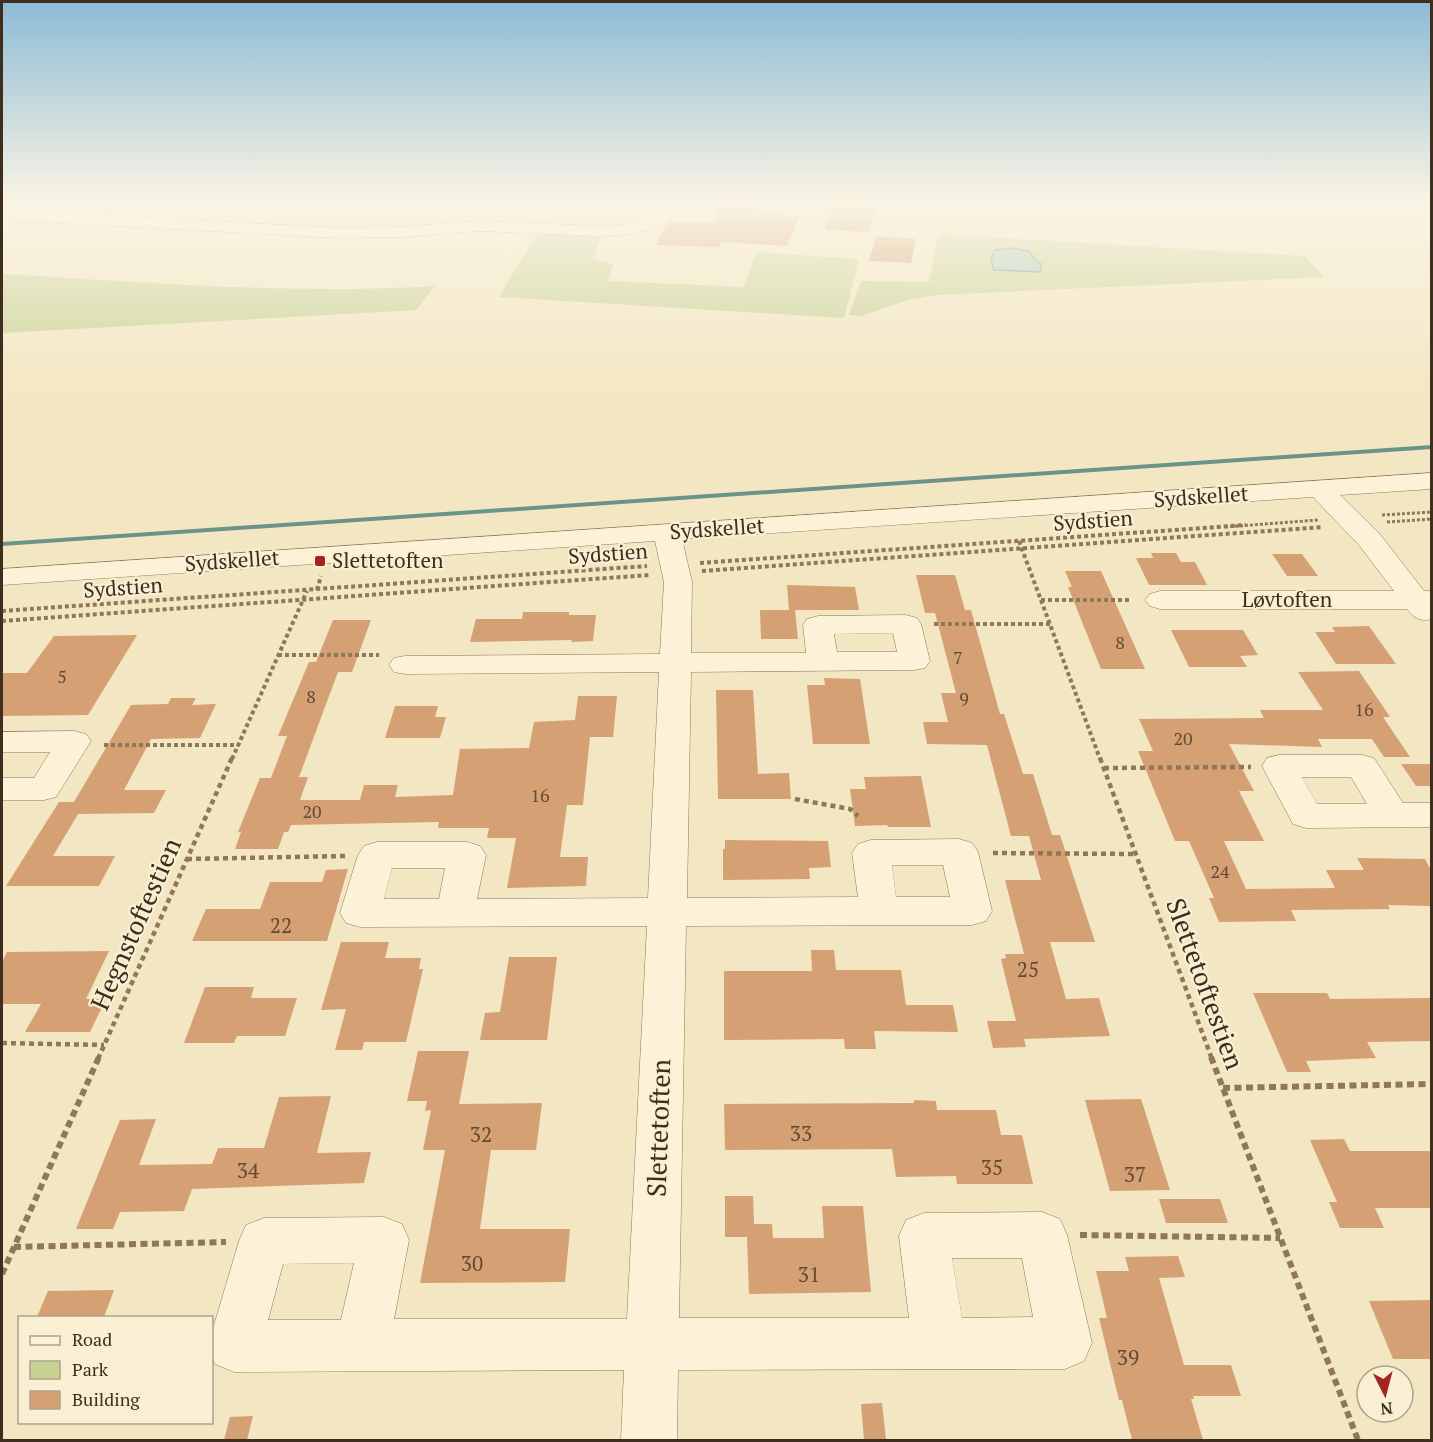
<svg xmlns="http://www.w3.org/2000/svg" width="1433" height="1442" font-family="'PT Serif',serif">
	<rect width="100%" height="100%" fill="#f3e6c2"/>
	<!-- green -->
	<g fill="#c9d295">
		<polygon points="539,230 603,236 592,258 613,264 608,281 744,287 756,252 859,259 844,318 499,297"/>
		<polygon points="938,234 1305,256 1324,277 935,295 908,300 861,316 849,315 861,281 929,282"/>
		<path d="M2,274c144,8 288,21 433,12l-19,24 -414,23z"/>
	</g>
	<!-- water -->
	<polygon fill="#a5c5bd" stroke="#6a948b" stroke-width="1.5" points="1011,248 1029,251 1034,259 1041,264 1040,272 994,270 991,259 995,250"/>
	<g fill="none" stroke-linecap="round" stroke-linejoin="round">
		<!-- stream -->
		<polygon fill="#6a948b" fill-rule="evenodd" points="1432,445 1432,449 2,546 2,542"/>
	</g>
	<!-- building -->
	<g fill="#d5a074">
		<polygon points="834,203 877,203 869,232 825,230"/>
		<polygon points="723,204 760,206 756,213 800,216 787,246 721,242 719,247 656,245 668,221 712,222"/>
		<polygon points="876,236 916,239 911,263 869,261"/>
		<polygon points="1151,553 1176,553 1181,562 1195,562 1207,585 1149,585 1136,558 1153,558"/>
		<polygon points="1272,554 1302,554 1318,576 1287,576"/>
		<polygon points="1065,571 1101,571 1145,669 1101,669 1068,587 1072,587"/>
		<polygon points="916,575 955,575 965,610 971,610 1000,714 1004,714 1023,774 1033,774 1052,835 1060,835 1095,942 1050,942 1066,999 1099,998 1110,1036 1024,1039 1026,1047 993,1048 987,1021 1016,1021 1001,959 1006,958 1005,954 1024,954 1005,880 1041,880 1029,836 1011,836 987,745 927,744 923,722 948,722 941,693 956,693 935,613 925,613"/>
		<polygon points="787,585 855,587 859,610 789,610"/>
		<polygon points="760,610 795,610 798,639 761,639"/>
		<polygon points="523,612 569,612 569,615 596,615 593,641 571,642 572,640 470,642 476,619 522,619"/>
		<polygon points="333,620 371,620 352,672 338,672 299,777 308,777 300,800 360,800 364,785 398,785 395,797 453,795 460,749 529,748 534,722 575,720 578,696 617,696 613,737 590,737 583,805 567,805 560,857 588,857 586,886 507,888 516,838 487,838 489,828 438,828 439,822 291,825 288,832 284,832 278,849 235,849 241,832 238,832 260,778 271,778 287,736 278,736 309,662 316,662"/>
		<polygon points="1369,626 1396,664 1336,664 1315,632 1335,632 1332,627"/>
		<polygon points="1171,630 1243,630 1258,655 1240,656 1247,667 1189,667"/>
		<polygon points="137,635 88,715 2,716 2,673 27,673 54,636"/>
		<polygon points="1359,671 1390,717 1383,717 1410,757 1384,757 1372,739 1318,739 1322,747 1229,744 1254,791 1239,791 1264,841 1224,841 1246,889 1335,888 1326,870 1364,870 1357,858 1425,859 1431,870 1431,906 1388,905 1390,909 1291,910 1296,921 1219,922 1209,898 1214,898 1189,841 1175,841 1138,751 1153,751 1139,719 1264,718 1260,710 1323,710 1298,672"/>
		<polygon points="824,678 860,679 870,744 813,744 807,685 825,685"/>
		<polygon points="716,690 753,690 758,774 789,773 791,799 718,799"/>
		<polygon points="171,698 196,698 192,705 216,704 200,738 151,739 124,790 166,790 154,813 78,814 53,856 115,856 99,886 6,886 59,802 74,802 131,705 168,704"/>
		<polygon points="395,706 438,706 435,717 446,717 440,738 385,738"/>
		<polygon points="1401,764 1431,764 1431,786 1416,786"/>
		<polygon points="921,776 931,827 888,827 887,825 855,826 850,789 866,789 864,777"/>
		<polygon points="725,840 828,841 831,867 809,868 810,879 723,880 723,849 725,849"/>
		<polygon points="348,869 327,941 192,941 206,909 260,909 270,882 322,882 326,870"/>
		<polygon points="341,942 389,942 385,958 421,958 419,969 423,969 406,1042 364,1042 362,1050 335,1050 346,1009 321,1010"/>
		<polygon points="811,950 834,950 836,970 901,970 906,1005 953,1005 958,1032 874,1031 876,1049 845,1049 844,1039 724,1040 724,971 812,971"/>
		<polygon points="109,951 86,999 106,999 90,1032 25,1032 41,1004 2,1004 2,962 7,952"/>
		<polygon points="509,957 557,957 547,1040 480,1040 485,1013 500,1012"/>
		<polygon points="205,987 254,987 251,998 297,998 285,1036 237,1036 234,1043 184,1043"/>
		<polygon points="1253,993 1327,993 1330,999 1431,998 1431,1041 1367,1042 1376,1058 1306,1061 1311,1072 1287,1072"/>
		<polygon points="418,1051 469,1051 459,1104 542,1103 536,1150 491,1150 480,1229 570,1229 565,1282 420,1283 445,1150 423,1150 431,1110 425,1111 427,1101 407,1101"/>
		<polygon points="331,1096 317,1153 371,1152 364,1183 192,1189 184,1211 120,1212 113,1229 76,1229 120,1120 156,1119 139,1165 212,1164 218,1148 264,1148 279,1097"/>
		<polygon points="1141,1099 1170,1190 1110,1191 1085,1100"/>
		<polygon points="914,1100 936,1101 937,1110 996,1110 1001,1135 1022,1135 1033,1184 957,1184 956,1176 896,1177 892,1149 725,1150 724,1104 914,1103"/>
		<polygon points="1344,1139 1350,1151 1431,1151 1431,1208 1375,1208 1384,1228 1340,1228 1329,1202 1337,1202 1310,1140"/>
		<polygon points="725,1196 753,1196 754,1224 772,1224 773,1238 824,1238 822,1206 863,1206 871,1292 749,1294 747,1237 725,1237"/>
		<polygon points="1159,1199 1220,1199 1228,1223 1166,1223"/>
		<polygon points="1178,1256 1185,1277 1159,1278 1184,1365 1231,1365 1241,1396 1193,1396 1194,1399 1191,1399 1203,1440 1132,1440 1122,1400 1119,1400 1099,1318 1107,1318 1096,1271 1129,1271 1125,1257"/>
		<polygon points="114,1290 104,1317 37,1317 48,1291"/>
		<polygon points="1431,1300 1431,1359 1393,1359 1369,1301"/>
		<polygon points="882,1403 886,1440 864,1440 861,1404"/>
		<polygon points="253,1416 247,1440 224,1440 230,1417"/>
	</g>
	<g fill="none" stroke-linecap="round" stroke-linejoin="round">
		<!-- minor casing -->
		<g stroke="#8f7757" stroke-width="1">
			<g id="minor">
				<polygon points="674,203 695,203 650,229 632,234 599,236 479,231 399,237 341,238 2,220 2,210 341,228 399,227 479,221 599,226 630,224"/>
				<path d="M1432,473v16l-92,6 39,38 45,58h8v28c-12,3 -18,-1 -25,-10h-247l-10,-3 -5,-6 5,-6 10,-3h234l-35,-46 -46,-48 -631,42 10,43 -1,71h115l-3,-28 4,-6 11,-3 88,-1 11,3 4,6 9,37 -5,7 -11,2 -223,2 -4,226 171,-1 -6,-44 6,-9 13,-4 88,-1 13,4 6,9 14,59 -6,10 -14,4 -286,1 -7,392h230l-10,-82 7,-16 18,-7 118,-1 18,7 7,16 25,108 -8,18 -19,8 -387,1 -1,70h-56l3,-70 -390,2 -19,-8 -3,-8v-24l27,-91 7,-16 18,-7 120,-1 18,7 7,16 -15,79h233l20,-393 -287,1 -14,-4 -6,-10 18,-58 6,-9 13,-4h90l13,4 6,9 -9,44 171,-1 11,-226 -254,2 -11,-2 -5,-7 5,-7 11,-2 255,-2 4,-72 -9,-41 -653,44v-16zM893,633l4,19h-60l-3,-18zM892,865h51l7,32h-54zM392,868h53l-6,31h-55zM952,1258h70l11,59 -71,1zM354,1263l-13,57h-73l15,-56z"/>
				<polygon points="74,731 86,734 91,741 56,797 44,800 2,800 2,778 34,778 50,752 2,752 2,732"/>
				<path d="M1279,755h83l12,3 29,45h29v24l-126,1 -13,-4 -31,-58 5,-8zM1302,777h49l16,27h-50z"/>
			</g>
		</g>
		<!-- path-far3 -->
		<g stroke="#8f7757" stroke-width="3" stroke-dasharray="3 2" stroke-linecap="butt">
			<polyline points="1382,515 1432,512"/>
			<polyline points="1387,522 1432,519"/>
			<polyline points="1225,527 1318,520"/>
		</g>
		<!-- path-far2 -->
		<g stroke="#8f7757" stroke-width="4" stroke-dasharray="4 3" stroke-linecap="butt">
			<polyline points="1019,541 1100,759"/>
			<polyline points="700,563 1246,525"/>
			<polyline points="702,571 1323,527"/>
			<polyline points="317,590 321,576"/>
			<polyline points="1041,600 1132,600"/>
			<polyline points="2,611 647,566"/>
			<polyline points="2,621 650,575"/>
			<polyline points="934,624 1050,624"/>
			<polyline points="278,655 379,655"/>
			<polyline points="104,745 238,745"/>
			<polyline points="232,759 307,591"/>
		</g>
		<!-- path-far1 -->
		<g stroke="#8f7757" stroke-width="4.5" stroke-dasharray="5 4" stroke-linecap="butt">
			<polyline points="1100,758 1212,1059"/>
			<polyline points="1104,768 1251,767"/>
			<polyline points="795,799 850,809 858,816"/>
			<polyline points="993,853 1136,854"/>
			<polyline points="187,859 345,856"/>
			<polyline points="2,1043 104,1045"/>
			<polyline points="98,1059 232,758"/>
		</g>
		<!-- path -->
		<g stroke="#8f7757" stroke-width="6" stroke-dasharray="7 4.5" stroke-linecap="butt">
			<polyline points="1211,1057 1358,1440"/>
			<polyline points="1223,1088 1432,1084"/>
			<polyline points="1080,1235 1280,1238"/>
			<polyline points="14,1247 226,1242"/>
			<polyline points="2,1274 99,1057"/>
		</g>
		<!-- minor -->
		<use href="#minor" fill="#fcf2d7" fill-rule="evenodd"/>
	</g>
	<!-- sky -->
	<linearGradient id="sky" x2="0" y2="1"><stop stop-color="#8dbbd7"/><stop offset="0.5" stop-color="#faf4e4"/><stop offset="1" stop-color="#faf4e4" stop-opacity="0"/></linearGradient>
	<rect width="1433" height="405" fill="url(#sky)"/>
	<!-- markers -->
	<rect fill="#a42420" stroke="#f9efd3" stroke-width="2" x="314" y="555" width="12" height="12" rx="3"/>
	<g text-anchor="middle" stroke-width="4.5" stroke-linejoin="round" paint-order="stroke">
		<!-- number labels -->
		<g font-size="18" fill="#634a33">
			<text x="1120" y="649">8</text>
			<text x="958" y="664">7</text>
			<text x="62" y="683">5</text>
			<text x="311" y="703">8</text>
			<text x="964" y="705">9</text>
			<text x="1364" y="716">16</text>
			<text x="1183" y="745">20</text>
			<text x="540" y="802">16</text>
			<text x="312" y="818">20</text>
			<text x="1220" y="878">24</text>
		</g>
		<!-- street labels -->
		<g font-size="21" fill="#3d2e1d" stroke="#f9efd3">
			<text transform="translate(1201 497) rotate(-4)" y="7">Sydskellet</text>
			<text transform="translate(1093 521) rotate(-4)" y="7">Sydstien</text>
			<text transform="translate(717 529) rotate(-4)" y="7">Sydskellet</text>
			<text transform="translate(608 554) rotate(-4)" y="7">Sydstien</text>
			<text transform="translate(232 561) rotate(-4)" y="7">Sydskellet</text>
			<text transform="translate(123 588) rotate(-4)" y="7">Sydstien</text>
			<text x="1287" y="607">Løvtoften</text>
		</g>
		<!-- poi labels -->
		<g font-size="21" fill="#3d2e1d" stroke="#f9efd3" text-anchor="start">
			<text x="332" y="568">Slettetoften</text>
		</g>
		<!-- near-number labels -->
		<g font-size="21" fill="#634a33">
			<text x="281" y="933">22</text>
			<text x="1028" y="977">25</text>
			<text x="801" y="1141">33</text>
			<text x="481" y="1142">32</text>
			<text x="992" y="1175">35</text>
			<text x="248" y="1178">34</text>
			<text x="1135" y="1182">37</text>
			<text x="472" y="1271">30</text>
			<text x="809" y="1282">31</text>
			<text x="1128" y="1365">39</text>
		</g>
		<!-- near-street labels -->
		<g font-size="26" fill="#3d2e1d" stroke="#f9efd3">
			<text transform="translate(136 924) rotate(-66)" y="9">Hegnstoftestien</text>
			<text transform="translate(1205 984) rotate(70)" y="9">Slettetoftestien</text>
			<text transform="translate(659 1128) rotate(-88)" y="9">Slettetoften</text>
		</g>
	</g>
	<!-- border -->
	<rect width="1433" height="1442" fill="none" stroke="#3d2e1d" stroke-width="6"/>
	<!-- legend -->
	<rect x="18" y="1316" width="195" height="108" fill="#f9efd3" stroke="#aea28a" stroke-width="1.5"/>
	<rect x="30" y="1336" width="30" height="9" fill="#fcf2d7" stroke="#aea28a" stroke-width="1.5"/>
	<text x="72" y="1346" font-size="18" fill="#3d2e1d">Road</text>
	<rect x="30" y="1361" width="30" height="18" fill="#c9d295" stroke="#aea28a" stroke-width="1.5"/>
	<text x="72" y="1376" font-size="18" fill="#3d2e1d">Park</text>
	<rect x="30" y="1391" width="30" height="18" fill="#d5a074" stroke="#aea28a" stroke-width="1.5"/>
	<text x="72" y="1406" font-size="18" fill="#3d2e1d">Building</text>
	<!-- north arrow -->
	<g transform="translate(1385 1394) rotate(174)"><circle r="28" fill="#f9efd3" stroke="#aea28a" stroke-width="1.5"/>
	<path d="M0-4.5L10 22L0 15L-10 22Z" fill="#a42420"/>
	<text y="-9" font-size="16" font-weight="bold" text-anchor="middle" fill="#3d2e1d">N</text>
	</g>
</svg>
